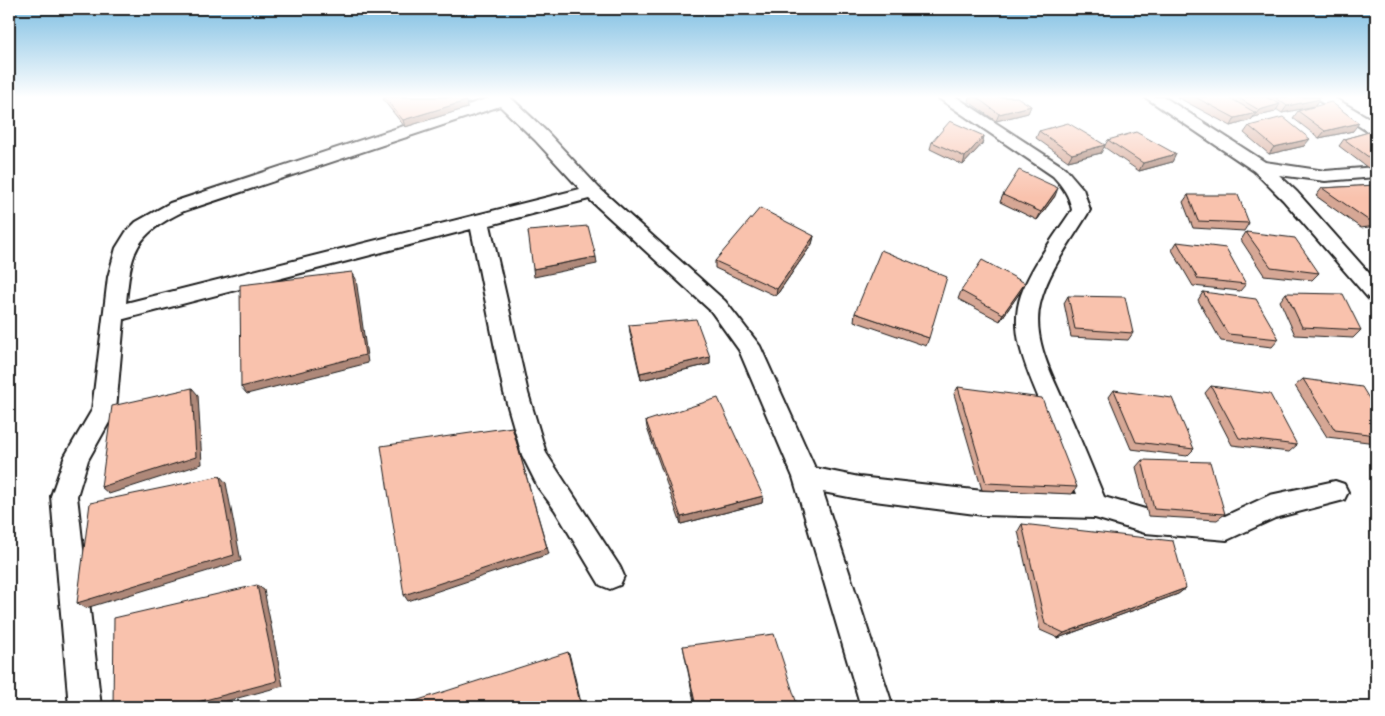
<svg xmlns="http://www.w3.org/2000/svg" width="1385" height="716" font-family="Mali,sans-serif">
	<rect width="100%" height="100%" fill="#fff"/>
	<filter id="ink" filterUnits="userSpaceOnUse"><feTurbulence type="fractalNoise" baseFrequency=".02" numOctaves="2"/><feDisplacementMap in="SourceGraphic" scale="10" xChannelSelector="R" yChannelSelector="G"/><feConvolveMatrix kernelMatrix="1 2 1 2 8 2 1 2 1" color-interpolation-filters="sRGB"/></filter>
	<g filter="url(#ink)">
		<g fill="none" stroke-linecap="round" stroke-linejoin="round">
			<!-- street casing -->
			<g stroke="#1c1c1c" stroke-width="4">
				<g id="street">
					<path d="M492,97h18l37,35 52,56 126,113 35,45 55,122 44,9 124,14 94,3c-10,-26 -21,-52 -31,-78 -14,-37 -39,-80 -25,-121 11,-30 33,-58 51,-85 -3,-15 -9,-23 -19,-34l-116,-79h19l109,71 18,21 7,21c-17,29 -42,60 -50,94 -9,38 16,78 30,112 12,27 23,54 34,81l41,12 80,7 45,-21 65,-14 9,3 4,8 -4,8 -69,18 -48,22 -82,-7 -50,-15 -112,-3 -124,-16 -36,-7 70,215h-32l-68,-230 -54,-127 -28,-39 -122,-112 -99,26 38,168 18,60 74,114 4,9 -4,9 -10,4 -10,-4 -45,-75 -17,-23 -16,-32 -18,-62 -33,-164 -347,90 -8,91 -28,50 -11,36 24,211h-32l-18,-211 14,-40 27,-46 16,-133 8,-29 10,-16 10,-10 34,-19zM500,106l35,34 45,49 -454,114c5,-52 8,-68 58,-92z"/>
					<polygon points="1145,97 1164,97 1265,162 1325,171 1376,167 1376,177 1325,181 1279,175 1297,192 1376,281 1376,301 1369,299 1283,200 1254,171"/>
					<polygon points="1313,97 1333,97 1376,122 1376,134 1370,133"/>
				</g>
			</g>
			<!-- street -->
			<use href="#street" fill="#fff" fill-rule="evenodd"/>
		</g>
		<!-- wall -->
		<g fill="#d6a795" stroke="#1c1c1c">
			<polygon points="383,97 462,97 466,101 467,108 405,127 384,101"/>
			<polygon points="969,97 1017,97 1031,106 1028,113 996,121 968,101"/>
			<polygon points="1177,97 1318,97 1315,106 1282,113 1276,109 1275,112 1254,117 1251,120 1231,126"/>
			<polygon points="1298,111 1353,131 1319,138 1293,118"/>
			<polygon points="1249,126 1304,146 1269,154 1244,133"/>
			<polygon points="1376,130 1376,166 1368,168 1339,146 1344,139"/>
			<polygon points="1039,131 1101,153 1068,161 1036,138"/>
			<polygon points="984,136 982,144 963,165 930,149 932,142"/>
			<polygon points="1108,140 1176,154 1172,162 1139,171 1104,147"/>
			<polygon points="1376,185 1376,226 1361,228 1316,196 1322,188"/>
			<polygon points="1003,195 1055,196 1037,220 1000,202"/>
			<polygon points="1188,195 1249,223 1244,231 1193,228 1183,202"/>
			<polygon points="1246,232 1319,273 1312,280 1264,275 1241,240"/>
			<polygon points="814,236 812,244 776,296 715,268 715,261"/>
			<polygon points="1177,242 1246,284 1240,291 1193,286 1172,250"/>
			<polygon points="961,291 1021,291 1000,321 958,299"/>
			<polygon points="1203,292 1279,339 1272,347 1221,341 1198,300"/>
			<polygon points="1286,293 1361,330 1353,338 1295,335 1280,301"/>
			<polygon points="1068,296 1133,333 1128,340 1071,337 1064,303"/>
			<polygon points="855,313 929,338 926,346 854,321"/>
			<polygon points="629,325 710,357 710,364 641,380 630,333"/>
			<polygon points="1303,379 1376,410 1376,443 1327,437 1295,386"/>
			<polygon points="1211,386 1297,445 1289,452 1232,445 1205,393"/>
			<polygon points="958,387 1077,487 1072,494 982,490 954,394"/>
			<polygon points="1114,390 1194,449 1187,456 1131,449 1109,397"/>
			<polygon points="646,421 763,496 762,503 681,524 647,428"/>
			<polygon points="1142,460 1225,514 1217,520 1148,516 1136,467"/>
			<polygon points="1022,524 1186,588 1178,594 1058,638 1040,630 1018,531"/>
			<polygon points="683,646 798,707 695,707 684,651"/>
		</g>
		<!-- shaded-wall -->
		<g fill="#ae8879" stroke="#1c1c1c">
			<polygon points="1320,99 1315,106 1282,113 1287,106"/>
			<polygon points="466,101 467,108 405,127 403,120"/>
			<polygon points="1280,104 1275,112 1254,117 1259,110"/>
			<polygon points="1031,106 1028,113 996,121 999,114"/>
			<polygon points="1256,113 1251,120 1231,126 1235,118"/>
			<polygon points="1359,123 1353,131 1319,138 1325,131"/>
			<polygon points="984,136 982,144 963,165 965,157"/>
			<polygon points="1310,139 1304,146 1269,154 1274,147"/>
			<polygon points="1105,145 1101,153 1068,161 1072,154"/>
			<polygon points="1176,154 1172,162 1139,171 1143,163"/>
			<polygon points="1376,160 1376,166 1368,168 1374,161"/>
			<polygon points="1058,188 1055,196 1037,220 1041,212"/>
			<polygon points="814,236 812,244 776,296 777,289"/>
			<polygon points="596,257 597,264 534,277 533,269"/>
			<polygon points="352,272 356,279 368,363 247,394 241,387"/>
			<polygon points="1025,283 1021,291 1000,321 1003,314"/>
			<polygon points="710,357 710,364 641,380 640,373"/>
			<polygon points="192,388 198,395 202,464 109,494 101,487"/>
			<polygon points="512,427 549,554 408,601 404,595"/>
			<polygon points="220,476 226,483 241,561 86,608 77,603"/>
			<polygon points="763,496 762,503 681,524 681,517"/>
			<polygon points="257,585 264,590 283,686 204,707 179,707"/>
			<polygon points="1186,588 1178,594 1058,638 1064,633"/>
			<polygon points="568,652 570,657 582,707 581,707"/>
		</g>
		<!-- building -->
		<g fill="#f9c2ad" stroke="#1c1c1c">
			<polygon points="384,97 462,97 466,101 403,120"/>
			<polygon points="976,97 1017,97 1031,106 999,114"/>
			<polygon points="1195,97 1228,97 1256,113 1235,118"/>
			<polygon points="1237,97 1266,97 1280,104 1259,110"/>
			<polygon points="1275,97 1318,97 1320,99 1287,106"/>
			<polygon points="1331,102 1359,123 1325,131 1298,111"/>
			<polygon points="1283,117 1310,139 1274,147 1249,126"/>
			<polygon points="950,121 984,136 965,157 932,142"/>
			<polygon points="1068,123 1105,145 1072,154 1039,131"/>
			<polygon points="1376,130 1376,160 1374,161 1344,139"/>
			<polygon points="1136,132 1176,154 1143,163 1108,140"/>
			<polygon points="1019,170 1058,188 1041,212 1003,195"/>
			<polygon points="1376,185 1376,219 1368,220 1322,188"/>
			<polygon points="1188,195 1238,195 1249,223 1198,221"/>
			<polygon points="760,208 814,236 777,289 715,261"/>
			<polygon points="588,226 596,257 533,269 528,231"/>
			<polygon points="1246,232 1295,238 1319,273 1271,267"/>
			<polygon points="1177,242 1226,248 1246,284 1198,279"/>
			<polygon points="881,250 947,277 929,338 855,313"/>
			<polygon points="982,260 1025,283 1003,314 961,291"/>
			<polygon points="352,272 365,355 241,387 240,285"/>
			<polygon points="1203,292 1256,299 1279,339 1228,334"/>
			<polygon points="1286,293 1343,294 1361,330 1302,327"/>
			<polygon points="1068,296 1125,297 1133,333 1075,329"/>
			<polygon points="696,319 710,357 640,373 629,325"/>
			<polygon points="1303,379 1362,387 1376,410 1376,435 1335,430"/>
			<polygon points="1211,386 1270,394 1297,445 1239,438"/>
			<polygon points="958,387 1042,398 1077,487 986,483"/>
			<polygon points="192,388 196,457 101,487 112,406"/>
			<polygon points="1114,390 1172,398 1194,449 1136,442"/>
			<polygon points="718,398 763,496 681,517 646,421"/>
			<polygon points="512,427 547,548 404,595 381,446"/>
			<polygon points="1142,460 1210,462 1225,514 1154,509"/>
			<polygon points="220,476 234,555 77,603 90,503"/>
			<polygon points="1022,524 1173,541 1186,588 1064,633 1045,624"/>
			<polygon points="257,585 277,681 179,707 113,707 114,618"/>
			<polygon points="774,634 798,707 696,707 683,646"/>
			<polygon points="568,652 581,707 410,707 409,703"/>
		</g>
	</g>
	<!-- sky -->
	<linearGradient id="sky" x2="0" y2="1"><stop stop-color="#7dbee2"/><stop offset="0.49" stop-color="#fff"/><stop offset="1" stop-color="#fff" stop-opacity="0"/></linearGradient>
	<rect width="1385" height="198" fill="url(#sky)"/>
	<!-- margin -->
	<rect width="1385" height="716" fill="none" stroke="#fff" stroke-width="30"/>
	<rect x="15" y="15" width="1355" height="686" fill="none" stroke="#1c1c1c" stroke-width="2" filter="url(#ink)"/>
</svg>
